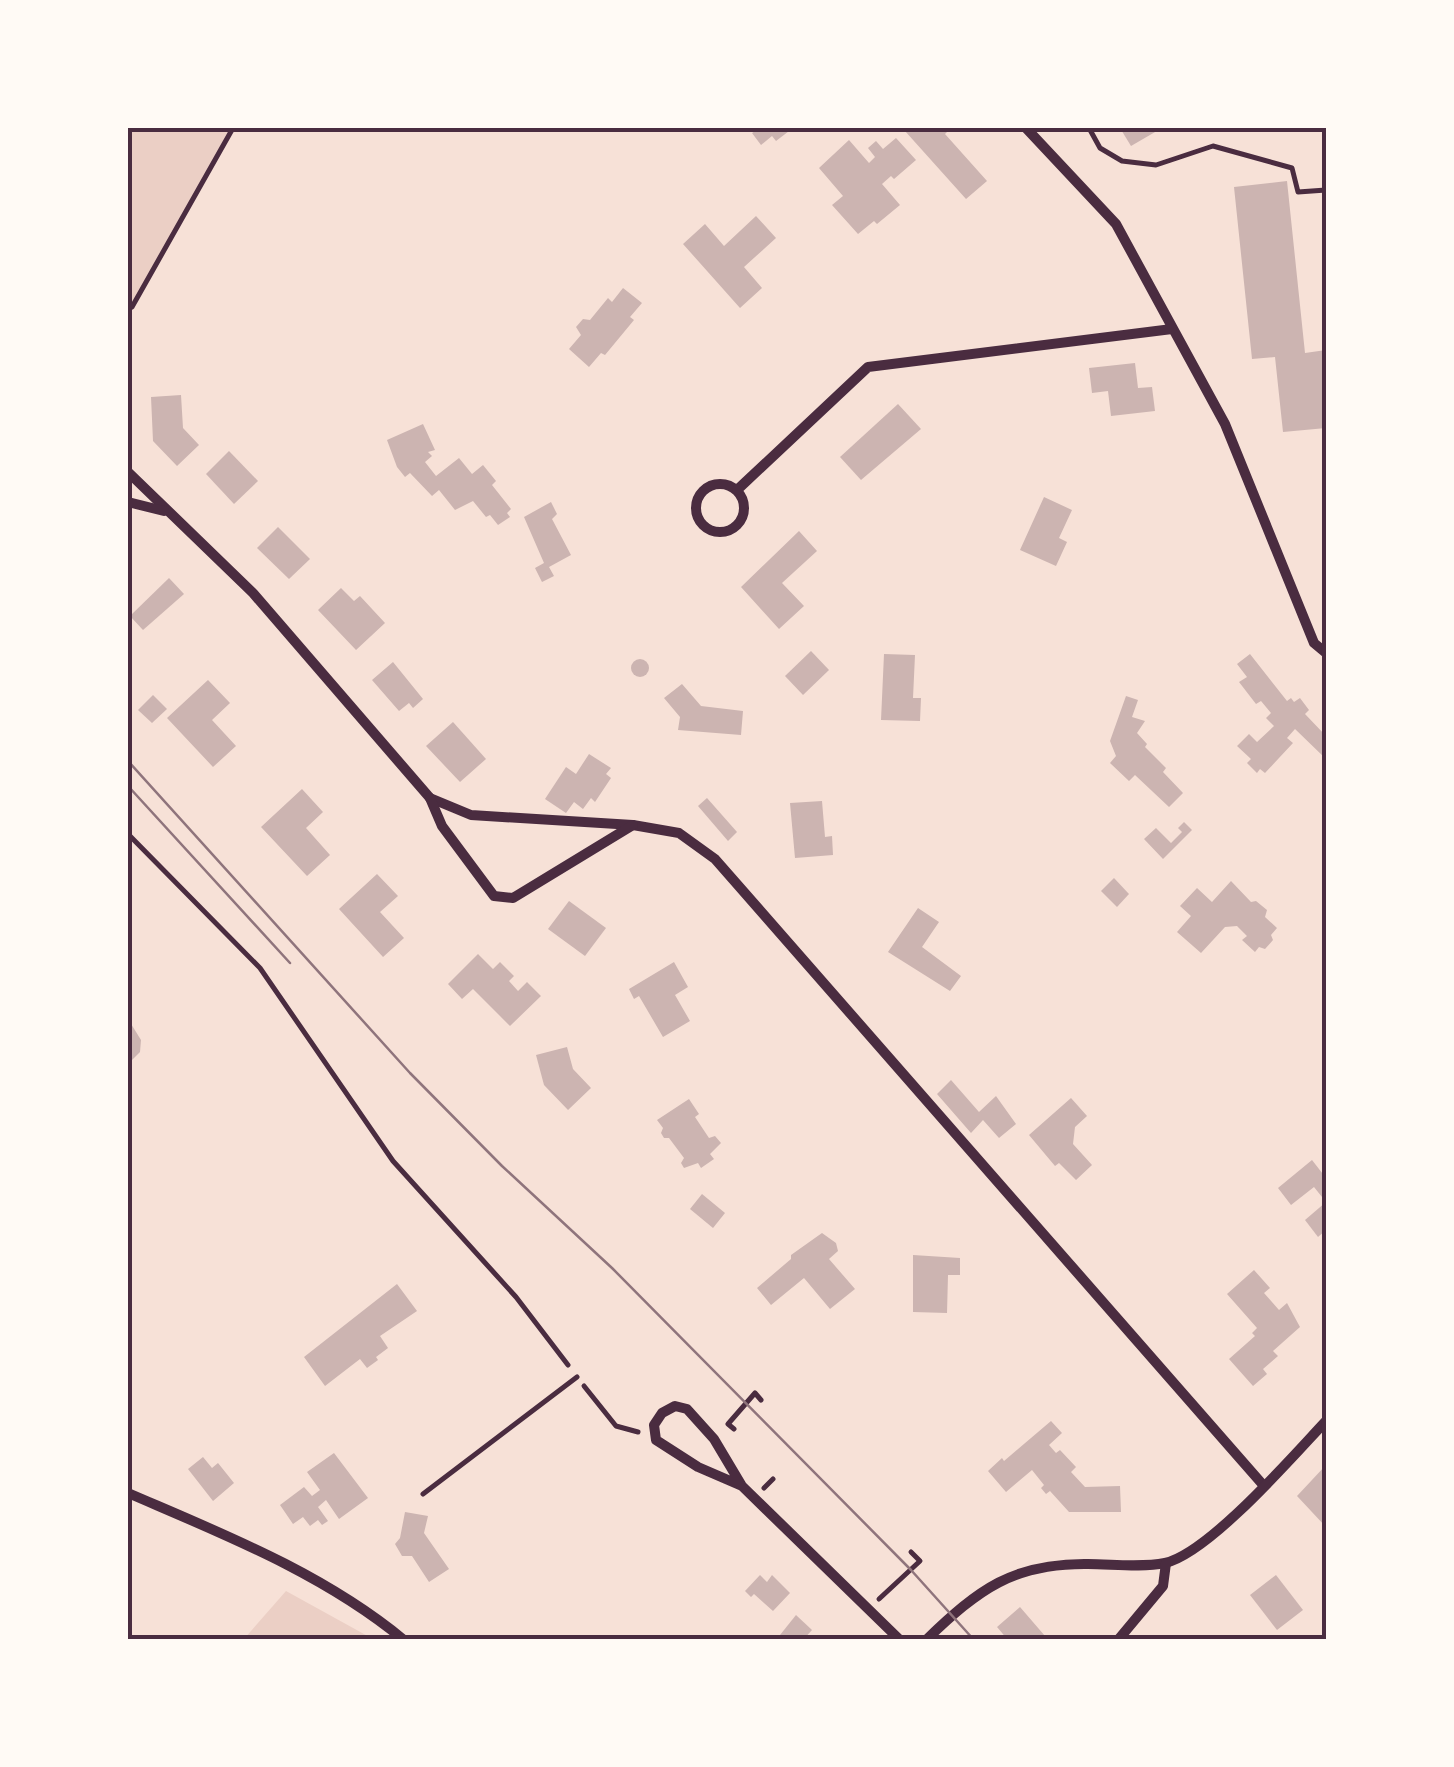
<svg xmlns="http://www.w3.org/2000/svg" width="1454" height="1767" font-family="Quicksand,sans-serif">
	<rect width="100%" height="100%" fill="#f7e1d7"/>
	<!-- green -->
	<g fill="#ebcfc5">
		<polygon points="128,128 233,128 132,307 128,304"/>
		<polygon points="286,1591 373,1639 244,1639"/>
	</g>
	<!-- building -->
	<g fill="#ccb4b1">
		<polygon points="760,128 793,128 776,141 772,136 761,145 752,133"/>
		<polygon points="909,128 943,128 947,132 945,134 987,181 966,199 905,131"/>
		<polygon points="1120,128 1162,128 1131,146"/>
		<polygon points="896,138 916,160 894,179 891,176 882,184 900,205 877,224 874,221 858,234 832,205 843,196 819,168 849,140 869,163 875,157 868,148 876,141 883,149"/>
		<polygon points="1287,181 1305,353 1326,350 1326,428 1283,432 1275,357 1252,359 1234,187"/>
		<polygon points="756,216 776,238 744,267 762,288 740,308 683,244 705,224 724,246"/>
		<polygon points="623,288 642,303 630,317 634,320 605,355 601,353 589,367 569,349 581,335 576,327 583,319 590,320 608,298 612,302"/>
		<polygon points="1135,363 1138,388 1152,387 1155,411 1111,416 1108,391 1092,393 1089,368"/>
		<polygon points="181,395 183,428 199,445 177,466 153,441 151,397"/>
		<polygon points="898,404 921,429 861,480 840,457"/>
		<polygon points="423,424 435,450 428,452 432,456 425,462 436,476 459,458 472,474 483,465 496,481 492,485 511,509 507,513 510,517 498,525 490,515 486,517 473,501 455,510 439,490 432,496 410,473 405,477 397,467 387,440"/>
		<polygon points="229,451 258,481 234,504 206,474"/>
		<polygon points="1044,497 1072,510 1059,538 1067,542 1056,566 1020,550"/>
		<polygon points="551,502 557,514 552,519 571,555 549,567 554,576 542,582 535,568 544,563 524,517"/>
		<polygon points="278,527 310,559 289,579 257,548"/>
		<polygon points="799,531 817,551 782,583 804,606 779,629 741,587"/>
		<polygon points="169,578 184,594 143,630 130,616"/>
		<polygon points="341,588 354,601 360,596 385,623 356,650 318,610"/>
		<polygon points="811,651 829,670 803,695 785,676"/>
		<polygon points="884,654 915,655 913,698 921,698 920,721 881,720"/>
		<polygon points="1250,654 1287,701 1291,698 1294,702 1300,698 1309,710 1305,714 1326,736 1326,759 1295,729 1287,738 1293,743 1265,773 1260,769 1257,773 1247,763 1251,759 1237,746 1249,734 1257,742 1274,726 1266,718 1271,713 1261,701 1256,704 1239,682 1247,677 1237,664"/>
		<circle cx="640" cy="668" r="9"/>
		<polygon points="393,662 423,699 413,708 409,703 399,711 372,680"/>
		<polygon points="208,680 230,703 212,720 236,746 213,767 167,718"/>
		<polygon points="682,684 701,706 743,711 741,735 678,730 680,717 664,698"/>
		<polygon points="153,695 167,709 152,723 138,710"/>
		<polygon points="1126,696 1138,700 1132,717 1145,721 1137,733 1147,744 1145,747 1166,768 1163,772 1183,793 1169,807 1135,775 1129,781 1110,763 1116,756 1110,741"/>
		<polygon points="453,722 486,759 460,782 426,746"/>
		<polygon points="589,754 611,768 606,774 611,778 595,802 591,798 583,809 574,802 566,813 545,799 566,767 576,774"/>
		<polygon points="302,789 323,812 306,828 330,855 307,876 261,827"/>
		<polygon points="707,798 737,832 728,841 698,806"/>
		<polygon points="822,801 825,837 832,836 833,855 795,858 790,803"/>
		<polygon points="1184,822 1192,830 1163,859 1144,839 1156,828 1171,843 1182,832 1178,828"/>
		<polygon points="377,874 398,896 380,912 404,938 383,957 339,909"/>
		<polygon points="1114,878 1129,894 1117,907 1101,891"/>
		<polygon points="1231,881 1251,902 1256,901 1267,910 1265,917 1277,928 1271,935 1273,940 1265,949 1259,947 1255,952 1242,940 1247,936 1237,926 1225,927 1201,953 1177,932 1191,916 1180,906 1197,888 1212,902"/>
		<polygon points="569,901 606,928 585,956 548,929"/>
		<polygon points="918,908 939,922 922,947 961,976 950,991 888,952"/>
		<polygon points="478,954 493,969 500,962 514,976 509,981 518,991 527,982 541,996 510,1026 473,989 462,999 448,984"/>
		<polygon points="674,962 688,987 675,995 690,1021 663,1037 639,996 634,999 629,989"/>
		<polygon points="128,1019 141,1040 140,1052 128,1064"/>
		<polygon points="567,1047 573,1069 591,1088 568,1110 544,1085 536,1055"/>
		<polygon points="951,1080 979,1112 996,1096 1016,1124 999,1138 983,1120 971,1133 937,1094"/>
		<polygon points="1071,1098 1087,1116 1075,1127 1073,1144 1092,1165 1076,1180 1059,1163 1055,1166 1029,1135"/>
		<polygon points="689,1099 699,1114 695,1117 709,1138 715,1136 721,1143 710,1154 714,1159 701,1168 698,1163 684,1168 681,1163 684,1158 669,1138 664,1138 661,1133 663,1128 657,1120"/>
		<polygon points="1312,1160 1326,1178 1326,1202 1314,1187 1291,1205 1278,1188"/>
		<polygon points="702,1194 725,1213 713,1228 690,1209"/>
		<polygon points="1326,1202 1326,1230 1318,1237 1305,1220"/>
		<polygon points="822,1233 836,1243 838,1251 829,1259 855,1289 830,1309 804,1278 771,1305 757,1288 791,1259 791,1255"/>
		<polygon points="913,1255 960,1258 960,1275 948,1275 947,1313 913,1312"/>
		<polygon points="1254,1270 1270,1288 1264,1293 1279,1310 1287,1303 1300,1327 1273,1351 1278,1356 1263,1369 1267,1374 1253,1386 1229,1359 1255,1336 1252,1333 1257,1328 1227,1294"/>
		<polygon points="397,1284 417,1311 380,1336 388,1348 376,1357 378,1360 367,1368 360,1359 325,1386 304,1357"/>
		<polygon points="1051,1421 1062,1433 1049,1445 1056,1453 1060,1450 1076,1467 1071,1472 1085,1487 1120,1486 1121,1512 1069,1512 1050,1491 1046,1494 1041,1488 1044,1485 1032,1470 1006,1492 988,1471 1002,1458 1004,1461"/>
		<polygon points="334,1453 368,1498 339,1519 326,1500 318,1507 328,1521 322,1525 318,1520 310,1526 303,1517 293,1524 280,1505 304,1487 312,1496 320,1490 307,1472"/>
		<polygon points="203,1457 212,1468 218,1463 234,1483 213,1501 188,1469"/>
		<polygon points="1326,1465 1326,1527 1297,1496"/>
		<polygon points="405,1512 428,1516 424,1533 449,1569 429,1582 412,1556 402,1556 395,1544 400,1538"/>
		<polygon points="760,1575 767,1582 772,1575 790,1593 773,1611 754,1594 751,1597 745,1591"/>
		<polygon points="1276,1575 1303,1610 1277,1630 1250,1595"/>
		<polygon points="1020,1607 1045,1636 1041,1640 1019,1637 1008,1640 997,1627"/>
		<polygon points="796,1615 812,1630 803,1640 785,1640 780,1635"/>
	</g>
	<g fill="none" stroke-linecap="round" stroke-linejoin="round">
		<!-- path -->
		<g stroke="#4a2c40" stroke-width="5">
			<polyline points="128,304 132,307 233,128"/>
			<polyline points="128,834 260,968 393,1161 516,1297 568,1365"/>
			<polyline points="584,1386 616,1426 638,1432"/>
			<polyline points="734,1429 728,1424 755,1393 761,1400"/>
			<polyline points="764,1488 773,1479"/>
			<polyline points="879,1599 920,1561 911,1552"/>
		</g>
		<!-- service -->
		<g stroke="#4a2c40" stroke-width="5">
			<polyline points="1089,128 1100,148 1122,161 1156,165 1213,146 1292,168 1298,192 1326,190"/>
			<polyline points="423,1494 577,1377"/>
		</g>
		<!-- minor -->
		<g stroke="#4a2c40" stroke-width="10">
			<polyline points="1026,128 1116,224 1225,424 1314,643 1326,653"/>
			<polyline points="128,472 253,593 430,798 471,815 633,825 679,833 715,859 1264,1486"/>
			<circle cx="720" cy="508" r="24"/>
			<polyline points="737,490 868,367 1172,329"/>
			<polyline points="128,502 164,511"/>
			<polyline points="430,798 442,826 494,896 513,898 633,825"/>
			<polyline points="742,1486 698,1467 656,1440 654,1425 662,1413 675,1406 687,1409 714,1439 742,1486 900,1640"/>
			<path d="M128,1493c95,41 195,80 276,147"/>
			<path d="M926,1640c53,-51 87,-77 162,-76 24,0 53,4 77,-1 44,-10 128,-107 161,-142"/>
			<polyline points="1118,1640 1163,1586 1166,1563"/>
		</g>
		<!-- tram -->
		<g stroke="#8f747c" stroke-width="2.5">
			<polyline points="128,761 410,1073 502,1166 612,1268 911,1570 974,1640"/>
			<polyline points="128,786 290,963"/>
		</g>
	</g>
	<!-- border -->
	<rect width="1454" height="1767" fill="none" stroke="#fffaf5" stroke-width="260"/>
	<rect x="130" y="130" width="1194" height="1507" fill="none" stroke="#4a2c40" stroke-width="4"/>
</svg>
